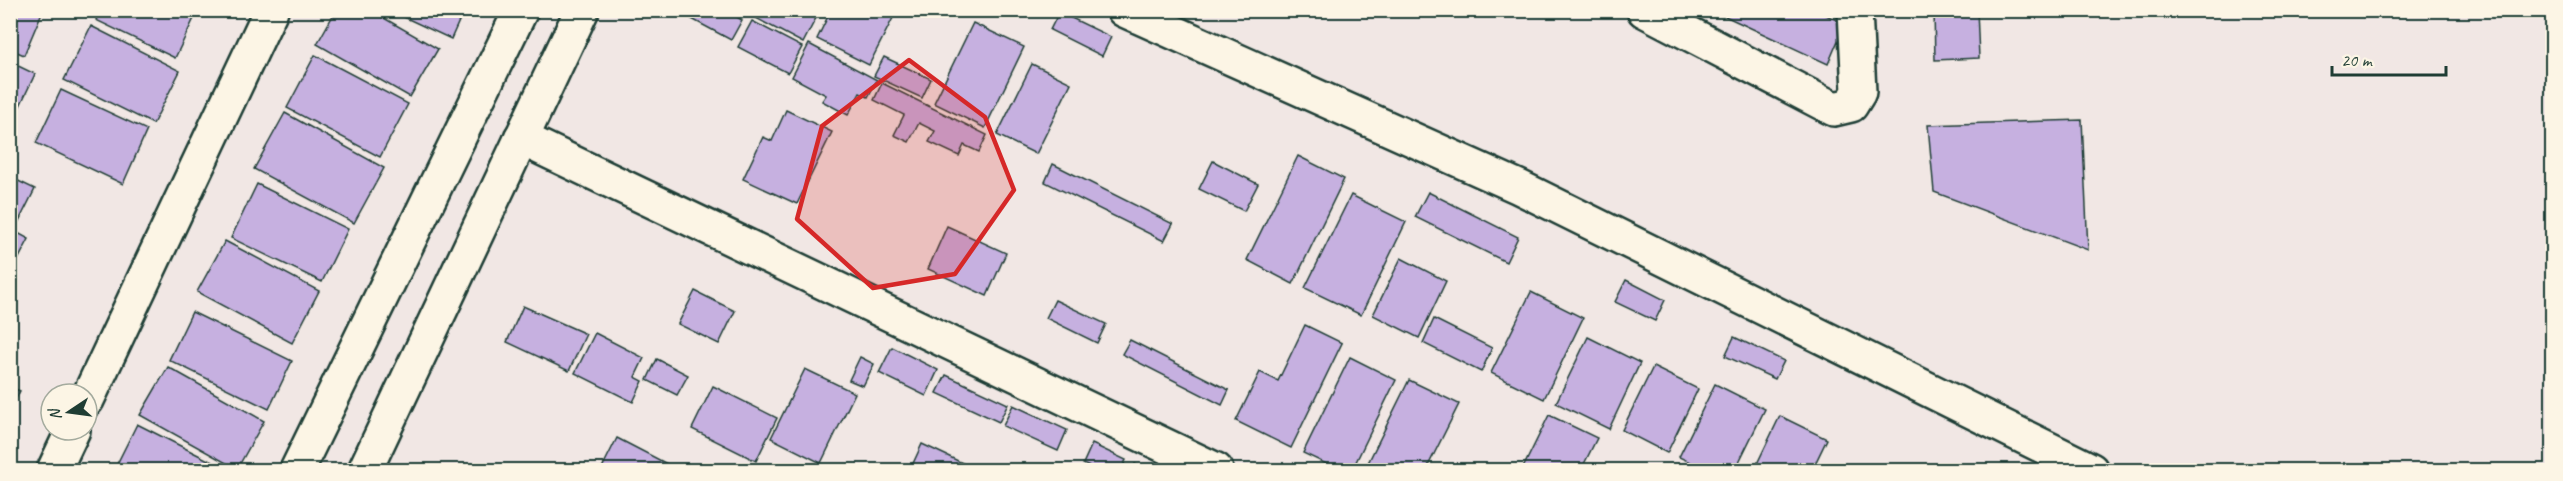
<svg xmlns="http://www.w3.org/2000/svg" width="2563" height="481" font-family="Caveat,sans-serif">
	<rect width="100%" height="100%" fill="#f1e7e4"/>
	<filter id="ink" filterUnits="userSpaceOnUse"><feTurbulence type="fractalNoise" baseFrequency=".0167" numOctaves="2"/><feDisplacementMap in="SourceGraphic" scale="12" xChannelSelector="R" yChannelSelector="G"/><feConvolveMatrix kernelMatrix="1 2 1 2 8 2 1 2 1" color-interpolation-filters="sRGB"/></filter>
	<g filter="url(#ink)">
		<!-- building -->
		<g fill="#c6b0e0" stroke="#1f3d34" stroke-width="1.5">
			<polygon points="10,10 43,10 24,55 10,49"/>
			<polygon points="100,10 198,10 175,58 96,20"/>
			<polygon points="336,10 370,10 438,49 410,97 317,44"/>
			<polygon points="389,10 464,10 451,39"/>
			<polygon points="675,10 725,10 742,20 731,40"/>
			<polygon points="757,10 806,10 817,16 803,43 754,17"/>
			<polygon points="831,10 897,10 869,65 817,39"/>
			<polygon points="1712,10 1816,10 1845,24 1828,64"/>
			<polygon points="1934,10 1977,10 1979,58 1935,60"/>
			<polygon points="1059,12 1111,37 1102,56 1050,30"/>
			<polygon points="752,21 802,47 788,73 738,47"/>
			<polygon points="973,23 1024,47 985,128 934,103"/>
			<polygon points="91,26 180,71 153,124 64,80"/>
			<polygon points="809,44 877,80 868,97 860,93 848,115 822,101 826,95 792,77"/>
			<polygon points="315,55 408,104 380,157 287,108"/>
			<polygon points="884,57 931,79 922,98 874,76"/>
			<polygon points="10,62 35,74 10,127"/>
			<polygon points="1032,64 1071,83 1036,154 997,135"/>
			<polygon points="882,83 987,135 979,152 964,145 959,156 929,142 935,131 919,123 909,142 894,135 904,115 874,100"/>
			<polygon points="61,90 147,130 123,184 36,143"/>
			<polygon points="786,110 832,132 797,204 743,179 763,137 772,141"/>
			<polygon points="285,113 384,168 354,223 254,169"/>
			<polygon points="2082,120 2088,250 1934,192 1928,125"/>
			<polygon points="1298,156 1344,179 1293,284 1247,260"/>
			<polygon points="1213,161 1258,184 1244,211 1199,189"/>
			<polygon points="1053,164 1173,224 1164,241 1045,182"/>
			<polygon points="10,177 35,189 14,231 29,239 10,275"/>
			<polygon points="257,184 348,229 322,282 231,238"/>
			<polygon points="1428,192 1518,237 1506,262 1415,217"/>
			<polygon points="1351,195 1406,222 1361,315 1305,288"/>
			<polygon points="947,226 1006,253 987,296 928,269"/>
			<polygon points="225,241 319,291 292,343 197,292"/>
			<polygon points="1401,258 1446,281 1419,338 1373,315"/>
			<polygon points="1626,280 1665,300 1655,321 1615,302"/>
			<polygon points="695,291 735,311 719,344 678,324"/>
			<polygon points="1531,292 1583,318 1544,399 1491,373"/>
			<polygon points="1055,300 1106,324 1097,343 1046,318"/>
			<polygon points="523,306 586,334 569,371 507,342"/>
			<polygon points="192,312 292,361 269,409 169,360"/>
			<polygon points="1434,319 1492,348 1481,372 1423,343"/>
			<polygon points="1305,325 1342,343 1291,448 1236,421 1260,372 1278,381"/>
			<polygon points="595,333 644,358 635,377 643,381 633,402 575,373"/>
			<polygon points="1588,337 1640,363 1609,429 1556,403"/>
			<polygon points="1734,337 1784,361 1775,379 1725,356"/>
			<polygon points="1130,340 1229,390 1222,405 1122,354"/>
			<polygon points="892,347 938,370 926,396 879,373"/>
			<polygon points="860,357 874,364 863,386 849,380"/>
			<polygon points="1350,357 1396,380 1352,470 1339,470 1303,453"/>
			<polygon points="657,359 688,375 677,395 647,380"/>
			<polygon points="168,367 264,421 237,469 140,415"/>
			<polygon points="1653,367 1698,389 1667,453 1622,430"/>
			<polygon points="805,369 855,393 821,463 771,438"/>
			<polygon points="946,375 1008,404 999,422 937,393"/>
			<polygon points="1409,380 1459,404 1426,470 1383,470 1368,463"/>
			<polygon points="1715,384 1765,409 1735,470 1707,470 1679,457"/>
			<polygon points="713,386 777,418 756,461 692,429"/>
			<polygon points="10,387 20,391 10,410"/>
			<polygon points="1013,405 1067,430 1058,451 1003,426"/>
			<polygon points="1549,415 1597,438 1581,470 1522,470"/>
			<polygon points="1780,416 1827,439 1812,470 1754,470"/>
			<polygon points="137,424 228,470 114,470"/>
			<polygon points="617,438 673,467 671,470 601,470"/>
			<polygon points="922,444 973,468 971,470 910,470"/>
			<polygon points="1092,444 1126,460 1121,470 1096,470 1083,464"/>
			<polygon points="1135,464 1147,470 1132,470"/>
		</g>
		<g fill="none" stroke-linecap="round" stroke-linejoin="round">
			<!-- minor casing -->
			<g stroke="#1f3d34" stroke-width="38">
				<g id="minor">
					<polyline points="1124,10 1519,187 2091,470"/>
					<polyline points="1644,10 1834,109 1851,105 1859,92 1855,10"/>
					<polyline points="521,138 1216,470"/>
					<polyline points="87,400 271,10"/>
					<polyline points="54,470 73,430"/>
					<polyline points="297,470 521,10"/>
					<polyline points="365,470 582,10"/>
				</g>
			</g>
			<!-- minor -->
			<use href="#minor" stroke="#fcf5e5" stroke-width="33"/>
		</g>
	</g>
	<!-- marked area -->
	<path fill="#d62828" fill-opacity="0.2" stroke="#d62828" stroke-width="4.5" stroke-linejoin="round" d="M909,60l76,57 29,73 -59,84 -82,14 -76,-69 25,-93z"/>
	<!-- margin -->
	<rect width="2563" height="481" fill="none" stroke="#fcf5e5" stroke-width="36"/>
	<rect x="18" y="18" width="2527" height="445" fill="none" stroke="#1f3d34" stroke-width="2" filter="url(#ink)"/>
	<!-- north arrow -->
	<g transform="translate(69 412) rotate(257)"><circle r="28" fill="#fcf5e5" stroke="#a4ab9e" stroke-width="1.5"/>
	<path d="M0-4.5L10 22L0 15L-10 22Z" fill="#1f3d34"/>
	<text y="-9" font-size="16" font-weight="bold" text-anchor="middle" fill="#1f3d34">N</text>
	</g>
	<!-- scale -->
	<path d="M2332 66v9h114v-9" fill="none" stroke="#1f3d34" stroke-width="3"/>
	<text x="2341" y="66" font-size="18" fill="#1f3d34" stroke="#fcf5e5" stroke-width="4.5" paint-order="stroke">20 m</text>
</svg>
